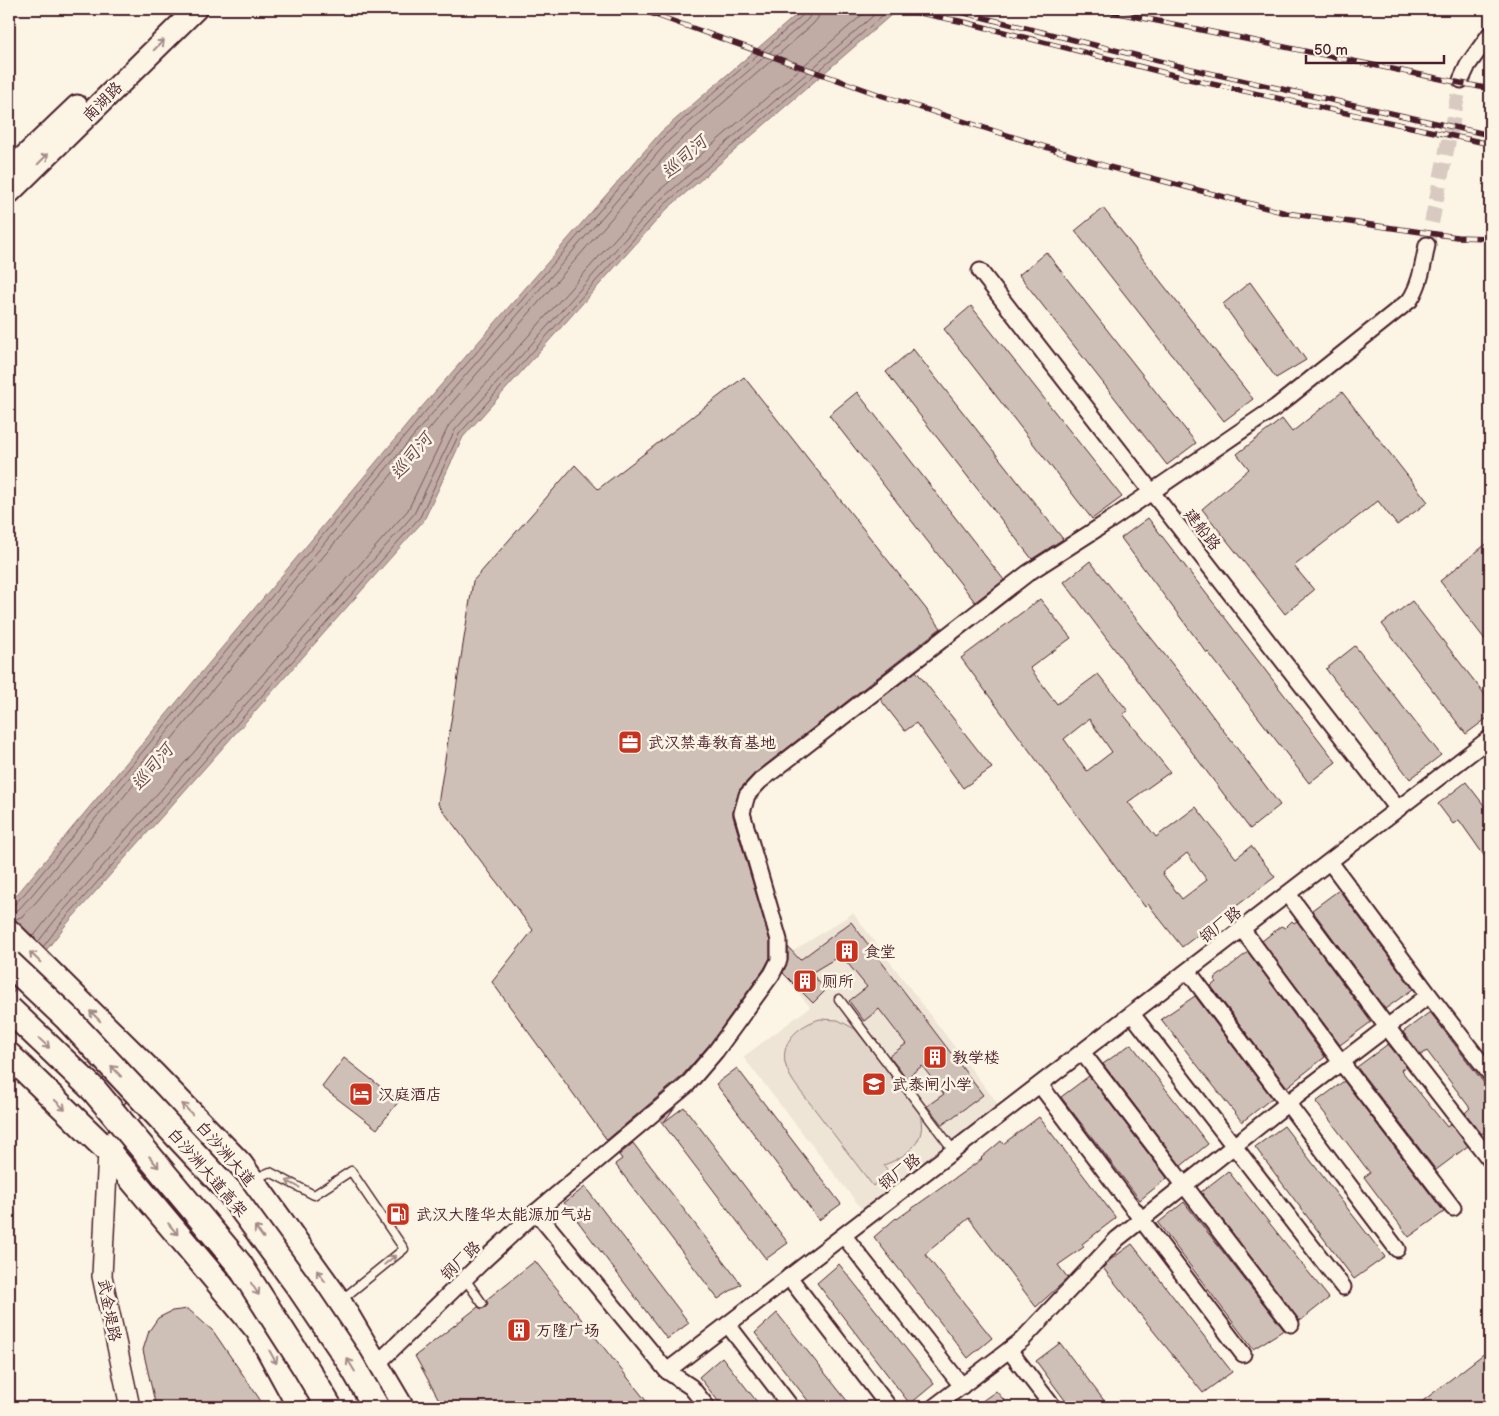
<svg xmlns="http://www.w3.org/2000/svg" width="1499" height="1416" font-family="'Balsamiq Sans','LXGW WenKai TC',sans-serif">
	<rect width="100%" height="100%" fill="#fcf5e5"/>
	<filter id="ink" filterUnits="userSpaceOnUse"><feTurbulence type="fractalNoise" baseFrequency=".02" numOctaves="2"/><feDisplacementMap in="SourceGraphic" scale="10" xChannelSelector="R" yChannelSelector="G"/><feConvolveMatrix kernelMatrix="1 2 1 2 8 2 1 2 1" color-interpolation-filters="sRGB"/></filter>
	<g filter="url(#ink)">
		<!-- built -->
		<polygon fill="#eee5d7" points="853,913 1004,1112 868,1217 743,1057 810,1007 782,973 779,960"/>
		<!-- green -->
		<path fill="#e2d5ca" stroke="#967a7a" d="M820,1019l18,1 17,9 62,78c14,30 -6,48 -33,58l5,8 -16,13c-19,-25 -38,-50 -57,-75 -10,-14 -27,-30 -31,-48 -4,-23 15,-38 35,-44z"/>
		<!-- water -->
		<polygon fill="#c0aca5" stroke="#917474" points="803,9 898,9 667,209 463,437 424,520 65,926 9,998 9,904 421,408 661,132"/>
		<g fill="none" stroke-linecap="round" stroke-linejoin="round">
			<!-- shore -->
			<g stroke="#79575c" stroke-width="1">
				<polyline points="9,907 14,905 26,892 425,412 664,136 803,15 805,9"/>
				<polyline points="9,913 18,910 31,896 430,416 669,140 808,19 811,14 812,9"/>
				<polyline points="14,920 23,916 37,901 436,421 674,146 813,24 818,18 819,9"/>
				<polyline points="33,937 51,914 408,510 449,425 653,196 869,9"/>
				<polyline points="38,942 56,919 414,514 455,430 659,201 881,9"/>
				<polyline points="43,947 61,923 420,517 459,434 664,205 890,9"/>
			</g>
		</g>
		<!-- building -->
		<g fill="#cfc0b7" stroke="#4a1f2b" fill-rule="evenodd">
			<polygon points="1103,208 1253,399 1224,421 1075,231"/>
			<polygon points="1046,252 1196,443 1167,465 1019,275"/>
			<polygon points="1250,282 1306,360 1276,378 1223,304"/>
			<polygon points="971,306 1122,497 1092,519 944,329"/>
			<polygon points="913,349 1063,539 1032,559 886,372"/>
			<polygon points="744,377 941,628 754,774 740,789 733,810 733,816 770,941 770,958 764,969 709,1045 680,1078 607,1140 492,982 533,930 438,804 473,581 575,465 598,489"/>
			<polygon points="857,392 1004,580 975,602 829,415"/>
			<polygon points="1342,392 1428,502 1397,525 1378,501 1294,566 1314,590 1285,614 1202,509 1249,469 1237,454 1282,419 1292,432"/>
			<polygon points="1148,518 1336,762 1309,783 1208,652 1207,653 1121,538"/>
			<polygon points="1490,541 1490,646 1440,581"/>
			<polygon points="1090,561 1192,689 1280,805 1250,829 1064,582"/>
			<path d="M1040,599l31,39 -41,30 27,36 41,-30 30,37 -5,3 47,58 -42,30 28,35 40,-30 40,51 15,-12 24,31 -93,70 -34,-43 -3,3 -184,-249zM1089,719l23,33 -25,19 -23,-32zM1187,853l20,27 -25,19 -20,-26z"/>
			<polygon points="1412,601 1490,701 1490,716 1466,734 1382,624"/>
			<polygon points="1355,646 1441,755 1410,779 1326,669"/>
			<polygon points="916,671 992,768 963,788 916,723 905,731 880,699"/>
			<polygon points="1466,782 1490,813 1490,864 1459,820 1453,824 1438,804"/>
			<polygon points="1339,890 1413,989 1385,1009 1312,910"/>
			<polygon points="1292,921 1294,923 1297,921 1371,1022 1340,1045 1262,941 1281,926 1285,928"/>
			<polygon points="851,922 983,1095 942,1125 927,1106 944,1094 922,1066 906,1078 889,1056 906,1044 879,1009 864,1021 849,1001 867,987 841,955 811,973 826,990 813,1003 783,973 788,960 788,947 800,960"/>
			<polygon points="1248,952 1325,1057 1287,1087 1211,986 1216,982 1214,979"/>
			<polygon points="1195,996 1272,1098 1242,1122 1161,1019"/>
			<polygon points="1430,1012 1490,1091 1490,1128 1482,1134 1465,1113 1470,1108 1427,1051 1421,1055 1403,1032"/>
			<polygon points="1131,1044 1208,1144 1181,1166 1103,1064"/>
			<polygon points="1388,1044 1406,1066 1401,1070 1447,1127 1451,1124 1468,1146 1436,1170 1357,1067"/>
			<polygon points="344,1058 399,1101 377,1129 322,1087"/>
			<polygon points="737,1068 841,1204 819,1220 716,1084"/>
			<polygon points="1089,1076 1167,1178 1140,1200 1061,1097"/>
			<polygon points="1344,1081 1444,1212 1409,1237 1364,1177 1370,1173 1316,1102"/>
			<polygon points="675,1107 664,1122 684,1107 788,1243 766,1259 660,1120"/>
			<polygon points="1039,1117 1116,1218 1082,1244 1084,1247 1058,1265 1068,1278 1036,1307 969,1218 925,1254 992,1338 968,1358 874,1237 896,1218 897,1219 982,1159 981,1158 1001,1141 1003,1144"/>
			<polygon points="1284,1126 1385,1257 1354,1279 1255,1147"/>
			<polygon points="633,1143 741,1284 718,1299 615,1164 622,1159 619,1155"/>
			<polygon points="1228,1171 1329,1298 1300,1321 1201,1192"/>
			<polygon points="585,1187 689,1323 667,1339 564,1203"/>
			<polygon points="1184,1202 1284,1330 1253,1349 1158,1223"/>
			<polygon points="1132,1244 1232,1372 1203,1393 1103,1268 1110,1260"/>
			<polygon points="535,1261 651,1407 443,1407 415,1356 478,1307 482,1309 486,1307 488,1303 486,1300"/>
			<polygon points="839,1264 934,1384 910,1404 817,1283"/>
			<polygon points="188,1309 213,1331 265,1407 156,1407 143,1350 149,1331 158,1318 172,1311"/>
			<polygon points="777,1313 852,1407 813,1407 755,1333"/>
			<polygon points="1060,1343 1109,1407 1070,1407 1036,1361"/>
			<polygon points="1490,1349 1490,1407 1415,1407"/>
			<polygon points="722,1357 761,1407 723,1407 699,1377"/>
			<polygon points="996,1391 1010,1407 974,1407"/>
		</g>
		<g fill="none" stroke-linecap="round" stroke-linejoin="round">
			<!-- minor-tunnel -->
			<polyline stroke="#d8cac0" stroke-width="15" stroke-dasharray="15 8" stroke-linecap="butt" points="1427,245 1461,80"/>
			<!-- service casing -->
			<g stroke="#4a1f2b" stroke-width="11">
				<g id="service">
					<polyline points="839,999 954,1151"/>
					<polyline points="254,1179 270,1172 314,1195 351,1171 404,1249 340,1301"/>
					<polyline points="465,1279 482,1303"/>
				</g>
			</g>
			<!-- minor casing -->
			<g stroke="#4a1f2b" stroke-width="19">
				<g id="minor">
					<polyline points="1461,80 1468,65 1490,34"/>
					<polyline points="980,271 1398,809"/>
					<polyline points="1330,862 1429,995 1490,1074"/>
					<polyline points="1288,894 1387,1027 1490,1160"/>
					<polyline points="1242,929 1341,1062 1453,1208"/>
					<polyline points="1188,971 1397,1249"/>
					<polyline points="1132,1014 1343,1287"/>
					<polyline points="1082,1052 1291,1324"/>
					<polyline points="1040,1085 1243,1354"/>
					<path d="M536,1212l151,-127 29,-34 56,-77 7,-14v-20l-37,-127 5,-18 13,-14 268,-208 81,-52 167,-114 134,-107c11,-17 13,-36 17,-55"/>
					<polyline points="844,1236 962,1386"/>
					<polyline points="789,1277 889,1407"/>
					<polyline points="728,1325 791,1407"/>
					<polyline points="1009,1350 1053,1407"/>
					<polyline points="376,1365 483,1261 536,1212 667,1371 1490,738"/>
					<polyline points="667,1371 691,1387 707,1407"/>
					<polyline points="934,1407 1022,1340 1117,1239 1288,1103 1429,995"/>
				</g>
			</g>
			<!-- tertiary casing -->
			<g stroke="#4a1f2b" stroke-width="22">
				<polyline id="tertiary" points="130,1407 102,1276 108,1151 154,1075"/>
			</g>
			<!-- secondary casing -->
			<g stroke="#4a1f2b" stroke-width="25">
				<g id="secondary">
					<polyline points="9,171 77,106"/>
					<polyline points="9,193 196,9"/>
				</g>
			</g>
			<!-- primary casing -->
			<g stroke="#4a1f2b" stroke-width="28">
				<g id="primary">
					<polyline points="9,932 154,1075 240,1164 339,1302 401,1407"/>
					<polyline points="9,1055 108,1151 258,1330 300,1407"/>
				</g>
			</g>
			<!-- service -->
			<use href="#service" stroke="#fcf5e5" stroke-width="8"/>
			<!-- minor -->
			<use href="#minor" stroke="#fcf5e5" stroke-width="15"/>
			<!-- tertiary -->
			<use href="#tertiary" stroke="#fcf5e5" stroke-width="19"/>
			<!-- secondary -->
			<use href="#secondary" stroke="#fcf5e5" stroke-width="21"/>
			<!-- primary -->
			<use href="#primary" stroke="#fcf5e5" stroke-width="24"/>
			<!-- rail casing -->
			<g stroke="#4a1f2b" stroke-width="5.5">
				<g id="rail">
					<polyline points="639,9 880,95 1109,167 1286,213 1457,237 1490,238"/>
					<polyline points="900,9 964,22 1189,79 1490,144"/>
					<polyline points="949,9 1191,69 1490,135"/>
					<polyline points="1099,9 1490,89"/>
				</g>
			</g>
			<!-- rail -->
			<use href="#rail" stroke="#fcf5e5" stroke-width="4" stroke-dasharray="11" stroke-linecap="butt"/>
			<!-- trunk-bridge casing -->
			<g stroke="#4a1f2b" stroke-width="29" stroke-linecap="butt">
				<g id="trunk-bridge">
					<polyline points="9,963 67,1018 229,1191 300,1288 350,1362 376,1407"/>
					<polyline points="9,1009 94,1090 239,1264 307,1370 329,1407"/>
				</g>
			</g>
			<!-- trunk-bridge -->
			<use href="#trunk-bridge" stroke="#fcf5e5" stroke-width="25"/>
		</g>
		<!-- one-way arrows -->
		<defs><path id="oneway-shaft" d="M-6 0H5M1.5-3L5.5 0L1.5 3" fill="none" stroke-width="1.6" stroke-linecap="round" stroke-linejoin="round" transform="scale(1.25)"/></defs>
		<g stroke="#a38a88">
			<use href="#oneway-shaft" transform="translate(159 45) rotate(-45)"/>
			<use href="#oneway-shaft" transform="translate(43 159) rotate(-45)"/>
			<use href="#oneway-shaft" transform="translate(35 957) rotate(-136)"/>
			<use href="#oneway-shaft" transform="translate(95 1016) rotate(-135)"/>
			<use href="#oneway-shaft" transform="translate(44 1043) rotate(43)"/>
			<use href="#oneway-shaft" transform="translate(116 1071) rotate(-133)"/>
			<use href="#oneway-shaft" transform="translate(60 1105) rotate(44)"/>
			<use href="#oneway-shaft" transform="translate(187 1109) rotate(-134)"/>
			<use href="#oneway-shaft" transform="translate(154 1162) rotate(50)"/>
			<use href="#oneway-shaft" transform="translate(293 1184) rotate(-152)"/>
			<use href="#oneway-shaft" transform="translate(173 1229) rotate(50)"/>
			<use href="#oneway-shaft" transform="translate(259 1232) rotate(-126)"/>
			<use href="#oneway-shaft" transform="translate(390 1260) rotate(-39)"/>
			<use href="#oneway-shaft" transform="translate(321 1276) rotate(-126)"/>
			<use href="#oneway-shaft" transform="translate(255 1289) rotate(57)"/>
			<use href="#oneway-shaft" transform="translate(273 1357) rotate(61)"/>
			<use href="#oneway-shaft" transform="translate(351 1365) rotate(-121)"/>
		</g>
	</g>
	<!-- icons -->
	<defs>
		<g id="office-square" transform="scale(1.25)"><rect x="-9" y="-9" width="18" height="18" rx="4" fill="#c8321e" stroke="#fcf5e5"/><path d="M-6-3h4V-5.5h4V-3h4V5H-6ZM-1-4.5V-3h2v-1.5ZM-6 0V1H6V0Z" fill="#fff"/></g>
		<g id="building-square" transform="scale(1.25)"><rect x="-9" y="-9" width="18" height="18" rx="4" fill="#c8321e" stroke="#fcf5e5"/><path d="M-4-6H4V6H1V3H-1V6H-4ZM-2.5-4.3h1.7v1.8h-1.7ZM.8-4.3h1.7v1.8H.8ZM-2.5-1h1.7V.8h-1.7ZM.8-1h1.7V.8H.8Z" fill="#fff"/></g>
		<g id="school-square" transform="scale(1.25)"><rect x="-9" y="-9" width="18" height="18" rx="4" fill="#c8321e" stroke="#fcf5e5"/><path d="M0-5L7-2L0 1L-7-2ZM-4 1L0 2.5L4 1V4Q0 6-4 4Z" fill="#fff"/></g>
		<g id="hotel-square" transform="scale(1.25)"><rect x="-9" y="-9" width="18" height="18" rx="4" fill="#c8321e" stroke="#fcf5e5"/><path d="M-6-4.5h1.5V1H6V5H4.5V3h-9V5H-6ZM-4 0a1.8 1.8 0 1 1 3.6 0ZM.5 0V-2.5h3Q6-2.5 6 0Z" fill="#fff"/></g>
		<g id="fuel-square" transform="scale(1.25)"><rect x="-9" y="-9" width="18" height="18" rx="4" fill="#c8321e" stroke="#fcf5e5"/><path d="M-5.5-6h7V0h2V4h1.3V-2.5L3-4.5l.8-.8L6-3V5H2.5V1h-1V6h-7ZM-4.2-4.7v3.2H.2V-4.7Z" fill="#fff"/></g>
	</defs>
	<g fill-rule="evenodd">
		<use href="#office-square" x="630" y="742"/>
		<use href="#building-square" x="847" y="951"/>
		<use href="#building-square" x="805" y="981"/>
		<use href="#building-square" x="935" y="1057"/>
		<use href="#school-square" x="874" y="1084"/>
		<use href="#hotel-square" x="361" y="1094"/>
		<use href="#fuel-square" x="398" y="1214"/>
		<use href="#building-square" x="519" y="1330"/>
	</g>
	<g text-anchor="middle" stroke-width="5" stroke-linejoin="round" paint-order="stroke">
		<!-- street labels -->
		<g font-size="16" fill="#4a1f2b" stroke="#fcf5e5">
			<text transform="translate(102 101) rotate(-45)" y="6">南湖路</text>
			<text transform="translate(1203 529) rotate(52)" y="6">建船路</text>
			<text transform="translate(1220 924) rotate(-38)" y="6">钢厂路</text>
			<text transform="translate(226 1153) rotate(49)" y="6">白沙洲大道</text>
			<text transform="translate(899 1171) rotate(-38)" y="6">钢厂路</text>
			<text transform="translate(208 1172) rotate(49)" y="6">白沙洲大道高架</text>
			<text transform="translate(460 1260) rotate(-44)" y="6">钢厂路</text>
			<text transform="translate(110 1310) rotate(79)" y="6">武金堤路</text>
		</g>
		<!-- poi labels -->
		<g font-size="16" fill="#4a1f2b" stroke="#fcf5e5" text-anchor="start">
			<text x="648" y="748">武汉禁毒教育基地</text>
			<text x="864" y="957">食堂</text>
			<text x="822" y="987">厕所</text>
			<text x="952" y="1063">教学楼</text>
			<text x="892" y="1090">武泰闸小学</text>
			<text x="378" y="1100">汉庭酒店</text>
			<text x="416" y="1220">武汉大隆华太能源加气站</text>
			<text x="536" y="1336">万隆广场</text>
		</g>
		<!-- water labels -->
		<g font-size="18" font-style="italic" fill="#6d4950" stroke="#fcf5e5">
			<text transform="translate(684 157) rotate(-42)" y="6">巡司河</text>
			<text transform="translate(411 456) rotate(-50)" y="6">巡司河</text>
			<text transform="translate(152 767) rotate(-50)" y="6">巡司河</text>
		</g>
	</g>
	<!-- margin -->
	<rect width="1499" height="1416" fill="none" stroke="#fcf5e5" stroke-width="30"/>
	<rect x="15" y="15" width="1469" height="1386" fill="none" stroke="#4a1f2b" stroke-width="2" filter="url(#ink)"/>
	<!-- scale -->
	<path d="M1306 55v8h138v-8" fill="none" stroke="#4a1f2b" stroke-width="2.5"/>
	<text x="1314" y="55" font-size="15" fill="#4a1f2b" stroke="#fcf5e5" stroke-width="4" paint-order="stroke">50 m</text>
</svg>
